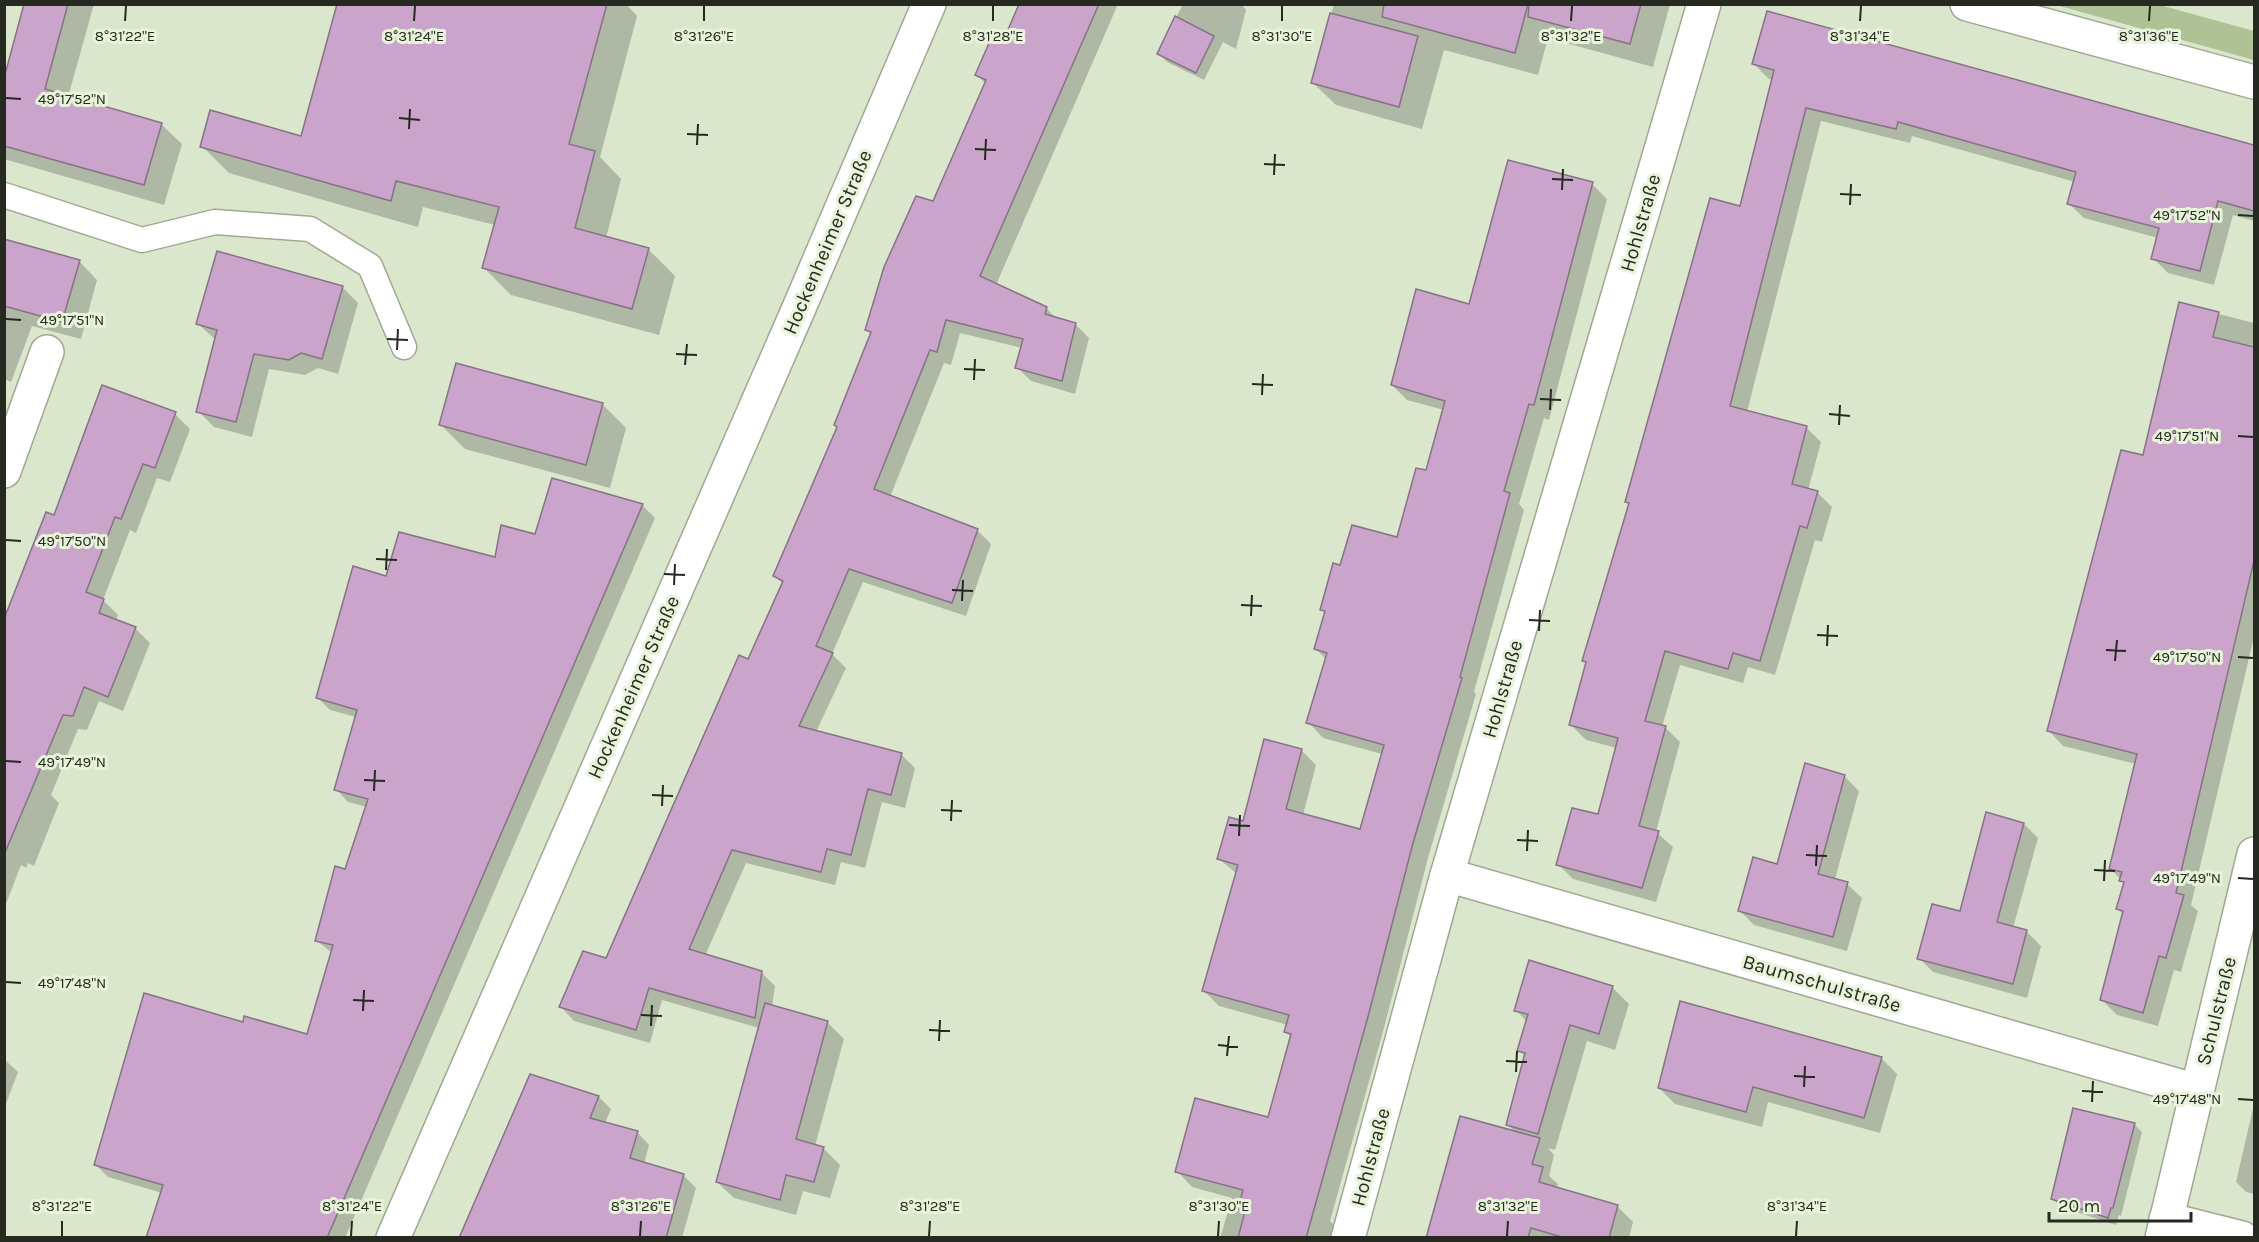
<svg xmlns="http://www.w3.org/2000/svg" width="2259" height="1242" font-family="Karla,sans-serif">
	<rect width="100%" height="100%" fill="#dbe7cd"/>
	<!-- green -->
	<polygon fill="#afc296" points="2056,5 2160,5 2254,31 2254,60"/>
	<!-- shadow -->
	<g fill="#0003">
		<polygon points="26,4 94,4 68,97 161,124 182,144 164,205 4,159 4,79"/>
		<polygon points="338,4 626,4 637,16 600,157 621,179 606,238 648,249 675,276 659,335 511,295 484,268 495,225 423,207 418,227 229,173 202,146 302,138"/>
		<polygon points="1021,4 1118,4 996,285 1046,308 1058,320 1076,325 1089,338 1075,394 1031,381 1017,367 1022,348 960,333 951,365 944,363 890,497 977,530 991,544 966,616 863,582 832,654 846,668 816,732 901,754 915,768 905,808 882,802 865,868 841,862 835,885 746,863 705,956 761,972 775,986 772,1007 827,1022 844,1039 815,1146 823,1148 840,1165 830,1198 803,1191 796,1215 734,1198 717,1182 759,1028 662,1000 650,1043 574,1021 561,1007 607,960 749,660 783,584 775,576 839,428 872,335 867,330 934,203 986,84 977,75 1005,41"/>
		<polygon points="1183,4 1241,4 1246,10 1236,49 1223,42 1204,80 1167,62 1158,53"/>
		<polygon points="1334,4 1670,4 1653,67 1548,38 1538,75 1444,50 1422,129 1336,105 1312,82"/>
		<polygon points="1754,64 1997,77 2254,146 2254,221 2233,215 2214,285 2168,273 2153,258 2158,238 2084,218 2069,204 2075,182 1912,136 1910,143 1821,121 1747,412 1807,428 1821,442 1808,490 1817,492 1832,507 1822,542 1815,540 1775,675 1748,667 1743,683 1680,665 1662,727 1666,728 1680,742 1656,832 1673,847 1656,902 1573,879 1558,864 1599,816 1617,748 1586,740 1571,725 1588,664 1584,660 1630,505 1627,502 1741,208 1773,80 1769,79"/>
		<polygon points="1592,184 1607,199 1549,420 1544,418 1519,504 1524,510 1474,692 1476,694 1428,858 1384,1028 1330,1221 1338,1229 1335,1238 1220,1238 1232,1198 1192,1187 1177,1171 1269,1119 1292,1038 1286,1032 1288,1025 1219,1006 1204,991 1237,874 1219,859 1301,750 1316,765 1303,815 1361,830 1382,754 1323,738 1308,722 1326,659 1316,649 1326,614 1322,609 1341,567 1398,539 1427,472 1444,410 1407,400 1392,385"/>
		<polygon points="4,241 79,261 97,280 81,339 32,326 11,382 4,379"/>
		<polygon points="342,287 358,303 338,374 318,368 305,375 269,369 252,437 214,427 198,411 216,340 198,324"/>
		<polygon points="2180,304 2254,323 2254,637 2191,905 2198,911 2181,972 2174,970 2158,1026 2117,1015 2102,1000 2123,914 2118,909 2125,884 2110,868 2136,764 2063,746 2049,731 2144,457"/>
		<polygon points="602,404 626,428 610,488 465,449 441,425"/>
		<polygon points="175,414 190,429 170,482 157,478 136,533 130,530 103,600 118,615 116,621 136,629 150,643 123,711 99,701 87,730 78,729 51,795 59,803 34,866 28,863 26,868 21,865 4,909 4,626 55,517"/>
		<polygon points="553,480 643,506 655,518 345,1238 148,1238 162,1193 108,1177 96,1165 244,1024 308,1036 332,953 316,940 346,871 367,807 348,802 336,789 356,717 330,710 318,698 387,578 496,559 536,536"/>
		<polygon points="1844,776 1859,791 1835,879 1847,884 1862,898 1847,951 1754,925 1739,910 1778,865"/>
		<polygon points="2024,824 2038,838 2013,928 2026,931 2041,946 2027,998 1933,972 1919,958 1961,913"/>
		<polygon points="1612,987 1629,1004 1615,1050 1587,1041 1555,1150 1548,1148 1554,1155 1549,1176 1558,1184 1556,1189 1617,1206 1633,1222 1629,1238 1427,1238 1516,1133 1507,1124 1526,1057 1519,1050 1527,1022 1516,1010"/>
		<polygon points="1881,1058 1897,1074 1880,1133 1768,1102 1762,1127 1675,1104 1659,1088"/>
		<polygon points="4,1059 18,1072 4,1109"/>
		<polygon points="599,1097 611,1109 605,1123 637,1132 649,1145 644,1164 683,1175 696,1188 682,1238 461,1238"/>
		<polygon points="2254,1104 2254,1194 2246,1192 2236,1182"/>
		<polygon points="2134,1124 2142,1132 2121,1216 2119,1215 2116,1225 2061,1207 2052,1198"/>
	</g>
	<!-- building -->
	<g fill="#caa4ca" stroke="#867386" stroke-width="1.5">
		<polygon points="24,4 68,4 45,89 162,123 144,185 4,146 4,78"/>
		<polygon points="337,4 607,4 569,144 595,151 575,228 649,248 632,309 482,268 499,207 396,181 391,201 200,147 210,110 301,136"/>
		<polygon points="1019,4 1099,4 980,276 1047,307 1045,314 1076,323 1062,381 1015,368 1023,339 946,320 937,352 930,350 874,489 978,529 952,603 849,569 816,646 833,653 799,726 902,753 891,795 868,789 851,855 827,849 821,872 732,850 689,949 762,971 755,1018 649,988 636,1030 559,1007 583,951 606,958 739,655 748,659 783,581 773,576 837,427 834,425 871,332 865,330 884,267 916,196 933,201 986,80 975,75 993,34 1004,39"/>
		<polygon points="1384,4 1528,4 1515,53 1382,17"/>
		<polygon points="1529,4 1641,4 1630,44 1528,17"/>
		<polygon points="1767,11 2254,145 2254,211 2218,201 2200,271 2151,259 2159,228 2067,204 2076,172 1898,122 1896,129 1806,108 1730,406 1807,426 1792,484 1818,491 1807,528 1800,526 1760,661 1733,653 1728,669 1665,651 1645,721 1666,726 1639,826 1659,831 1642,888 1556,865 1572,808 1598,814 1618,738 1569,725 1586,662 1582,661 1629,503 1625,502 1710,198 1740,206 1774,70 1752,64"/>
		<polygon points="1330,13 1418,36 1399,107 1311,83"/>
		<polygon points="1175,16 1214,36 1196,73 1157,54"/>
		<polygon points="1508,160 1593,182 1534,405 1529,404 1504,491 1510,493 1460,677 1462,678 1413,843 1369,1013 1306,1238 1238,1238 1245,1211 1238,1209 1243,1190 1175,1172 1195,1098 1268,1117 1291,1034 1284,1032 1289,1015 1202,991 1238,865 1217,859 1229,817 1243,821 1264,739 1302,749 1286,809 1360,829 1384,745 1306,723 1327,653 1314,649 1325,611 1320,610 1333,563 1340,565 1352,525 1397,537 1416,468 1426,470 1445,401 1391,385 1416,289 1469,304"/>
		<polygon points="4,239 80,260 62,322 4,306"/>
		<polygon points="217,251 343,286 322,359 301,353 289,360 254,354 236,422 196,412 217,330 196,324"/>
		<polygon points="2179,302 2219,312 2213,337 2254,347 2254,561 2176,893 2184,895 2166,958 2159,956 2143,1013 2100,1000 2123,911 2116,909 2124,882 2119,881 2122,872 2109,869 2137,754 2047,731 2121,450 2143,455"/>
		<polygon points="456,363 603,403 586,465 439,425"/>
		<polygon points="102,385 176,412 155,468 143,464 121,519 115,517 86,592 104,599 99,613 136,627 108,697 84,687 73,716 63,715 4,855 4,619 46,512 54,515"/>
		<polygon points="552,478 643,504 327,1238 146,1238 163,1185 94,1165 144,993 243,1022 244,1016 307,1034 333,945 315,941 335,866 345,869 368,799 334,790 357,710 316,698 353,566 386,576 399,532 495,557 501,525 535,534"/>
		<polygon points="1805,763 1845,775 1818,874 1848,882 1833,937 1738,911 1753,857 1777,864"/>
		<polygon points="1986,812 2024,823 1997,922 2027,930 2013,984 1917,959 1932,904 1960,911"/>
		<polygon points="1529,960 1613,986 1599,1034 1570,1025 1538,1134 1506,1125 1525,1053 1517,1051 1528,1014 1514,1011"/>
		<polygon points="1680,1001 1882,1057 1864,1118 1753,1087 1746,1112 1658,1088"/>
		<polygon points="765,1003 828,1021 796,1139 824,1147 814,1182 786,1175 780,1200 716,1182"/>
		<polygon points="530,1074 599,1096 590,1118 638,1131 630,1158 684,1174 666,1238 459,1238"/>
		<polygon points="2073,1108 2135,1123 2113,1208 2111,1208 2108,1218 2051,1199"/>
		<polygon points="1460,1116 1540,1138 1532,1164 1543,1167 1539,1182 1618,1205 1609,1238 1565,1238 1531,1228 1528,1238 1426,1238"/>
	</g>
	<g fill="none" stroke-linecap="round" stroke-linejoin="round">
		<!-- lane casing -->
		<g stroke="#9ea991" stroke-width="27">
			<polyline id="lane" points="4,195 142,240 215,222 310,229 370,266 404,347"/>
		</g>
		<!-- street casing -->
		<g stroke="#9ea991" stroke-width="36">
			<g id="street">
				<polyline points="1967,4 2254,82"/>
				<polyline points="4,471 47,352"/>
				<polyline points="1447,875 2197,1091"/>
				<polyline points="2166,1219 2242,1238"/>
				<polyline points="1348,1238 1447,875 1704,4"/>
				<polyline points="2162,1238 2254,854"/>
			</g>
		</g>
		<!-- secondary casing -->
		<g stroke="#9ea991" stroke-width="36">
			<polyline id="secondary" points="393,1238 799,308 929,4"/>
		</g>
		<!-- lane -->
		<use href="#lane" stroke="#fff" stroke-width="24"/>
		<!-- street -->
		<use href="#street" stroke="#fff" stroke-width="33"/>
		<!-- secondary -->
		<use href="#secondary" stroke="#fff" stroke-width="33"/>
	</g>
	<!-- ticks -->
	<path fill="none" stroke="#25291f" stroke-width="2" d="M125,21l1,-15M414,21l1,-15M704,21v-15M993,21v-15M1282,21v-15M1571,21l1,-15M1860,21l1,-15M2149,21l1,-15M6,98l15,1M399,118l21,2M409,129l1,-20M687,134l21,1M697,145l1,-21M975,149l21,1M985,160l1,-21M1264,164l21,1M1274,175l1,-21M1552,179l21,1M1562,190l1,-21M1840,194l21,1M1850,205l1,-21M2238,215l15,1M6,319l15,1M387,339l21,1M397,350l1,-21M676,354l21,1M685,365l2,-21M964,369l21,1M974,380l1,-21M1252,384l21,1M1262,395l1,-21M1540,399l21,1M1550,410l1,-21M1829,414l21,2M1839,425l1,-20M2238,436l15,1M6,540l15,1M376,559l21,1M386,570l1,-21M664,574l21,1M674,585l1,-21M952,590l21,1M962,601l1,-21M1241,605l21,1M1251,616l1,-21M1529,620l21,1M1539,631l1,-21M1817,635l21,1M1827,646l1,-21M2106,650l20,1M2238,657l15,1M2115,661l2,-21M6,761l15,1M364,780l21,1M374,791l1,-21M652,795l21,1M662,806l1,-21M941,810l21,1M951,821l1,-21M1229,825l21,1M1239,836l1,-21M1517,840l21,1M1527,851l1,-21M1806,855l21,1M1816,866l1,-21M2094,870l21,1M2238,878l15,1M2104,881l1,-21M6,982l15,1M353,1000l21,1M363,1011l1,-21M641,1015l21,1M651,1026l1,-21M929,1030l21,1M939,1041l1,-21M1218,1045l20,2M1227,1056l2,-20M1506,1061l21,1M1516,1072l1,-21M1794,1076l21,1M1804,1087l1,-21M2082,1091l21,1M2238,1099l15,1M2092,1102l1,-21M62,1236v-15M351,1236l1,-15M640,1236l1,-15M929,1236l1,-15M1218,1236l1,-15M1507,1236l1,-15M1796,1236l1,-15"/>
	<g text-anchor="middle" stroke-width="6" stroke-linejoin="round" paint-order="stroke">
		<!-- street labels -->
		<g font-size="20" fill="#25291f" stroke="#e8f4da">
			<text transform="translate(1640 223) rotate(-74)" y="7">Hohlstraße</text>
			<text transform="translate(827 242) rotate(-67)" y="7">Hockenheimer Straße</text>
			<text transform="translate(633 687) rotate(-66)" y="7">Hockenheimer Straße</text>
			<text transform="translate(1502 689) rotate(-74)" y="7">Hohlstraße</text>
			<text transform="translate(1822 983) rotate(16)" y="7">Baumschulstraße</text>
			<text transform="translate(2216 1011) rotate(-76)" y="7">Schulstraße</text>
			<text transform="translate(1370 1157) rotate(-75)" y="7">Hohlstraße</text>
		</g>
	</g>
	<g font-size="15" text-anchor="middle" fill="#25291f" stroke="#e8f4da" stroke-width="6" stroke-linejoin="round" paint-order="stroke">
		<text x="125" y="41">8°31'22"E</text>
		<text x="414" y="41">8°31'24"E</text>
		<text x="704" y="41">8°31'26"E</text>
		<text x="993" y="41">8°31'28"E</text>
		<text x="1282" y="41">8°31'30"E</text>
		<text x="1571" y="41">8°31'32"E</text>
		<text x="1860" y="41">8°31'34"E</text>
		<text x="2149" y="41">8°31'36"E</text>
		<text x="72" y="104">49°17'52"N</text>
		<text x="2187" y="220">49°17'52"N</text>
		<text x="72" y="325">49°17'51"N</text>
		<text x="2187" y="441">49°17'51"N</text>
		<text x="72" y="546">49°17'50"N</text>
		<text x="2187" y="662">49°17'50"N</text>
		<text x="72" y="767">49°17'49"N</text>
		<text x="2187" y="883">49°17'49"N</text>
		<text x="72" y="988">49°17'48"N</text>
		<text x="2187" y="1104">49°17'48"N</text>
		<text x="62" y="1211">8°31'22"E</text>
		<text x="352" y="1211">8°31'24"E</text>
		<text x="641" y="1211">8°31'26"E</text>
		<text x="930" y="1211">8°31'28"E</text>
		<text x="1219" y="1211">8°31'30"E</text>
		<text x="1508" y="1211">8°31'32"E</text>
		<text x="1797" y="1211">8°31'34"E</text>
	</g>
	<!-- border -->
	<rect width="2259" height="1242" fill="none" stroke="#25291f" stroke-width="12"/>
	<!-- scale -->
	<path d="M2049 1212v9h142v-9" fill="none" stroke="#25291f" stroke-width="3"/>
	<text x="2058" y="1212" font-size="18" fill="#25291f" stroke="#e8f4da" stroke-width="4.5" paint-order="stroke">20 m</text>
</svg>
